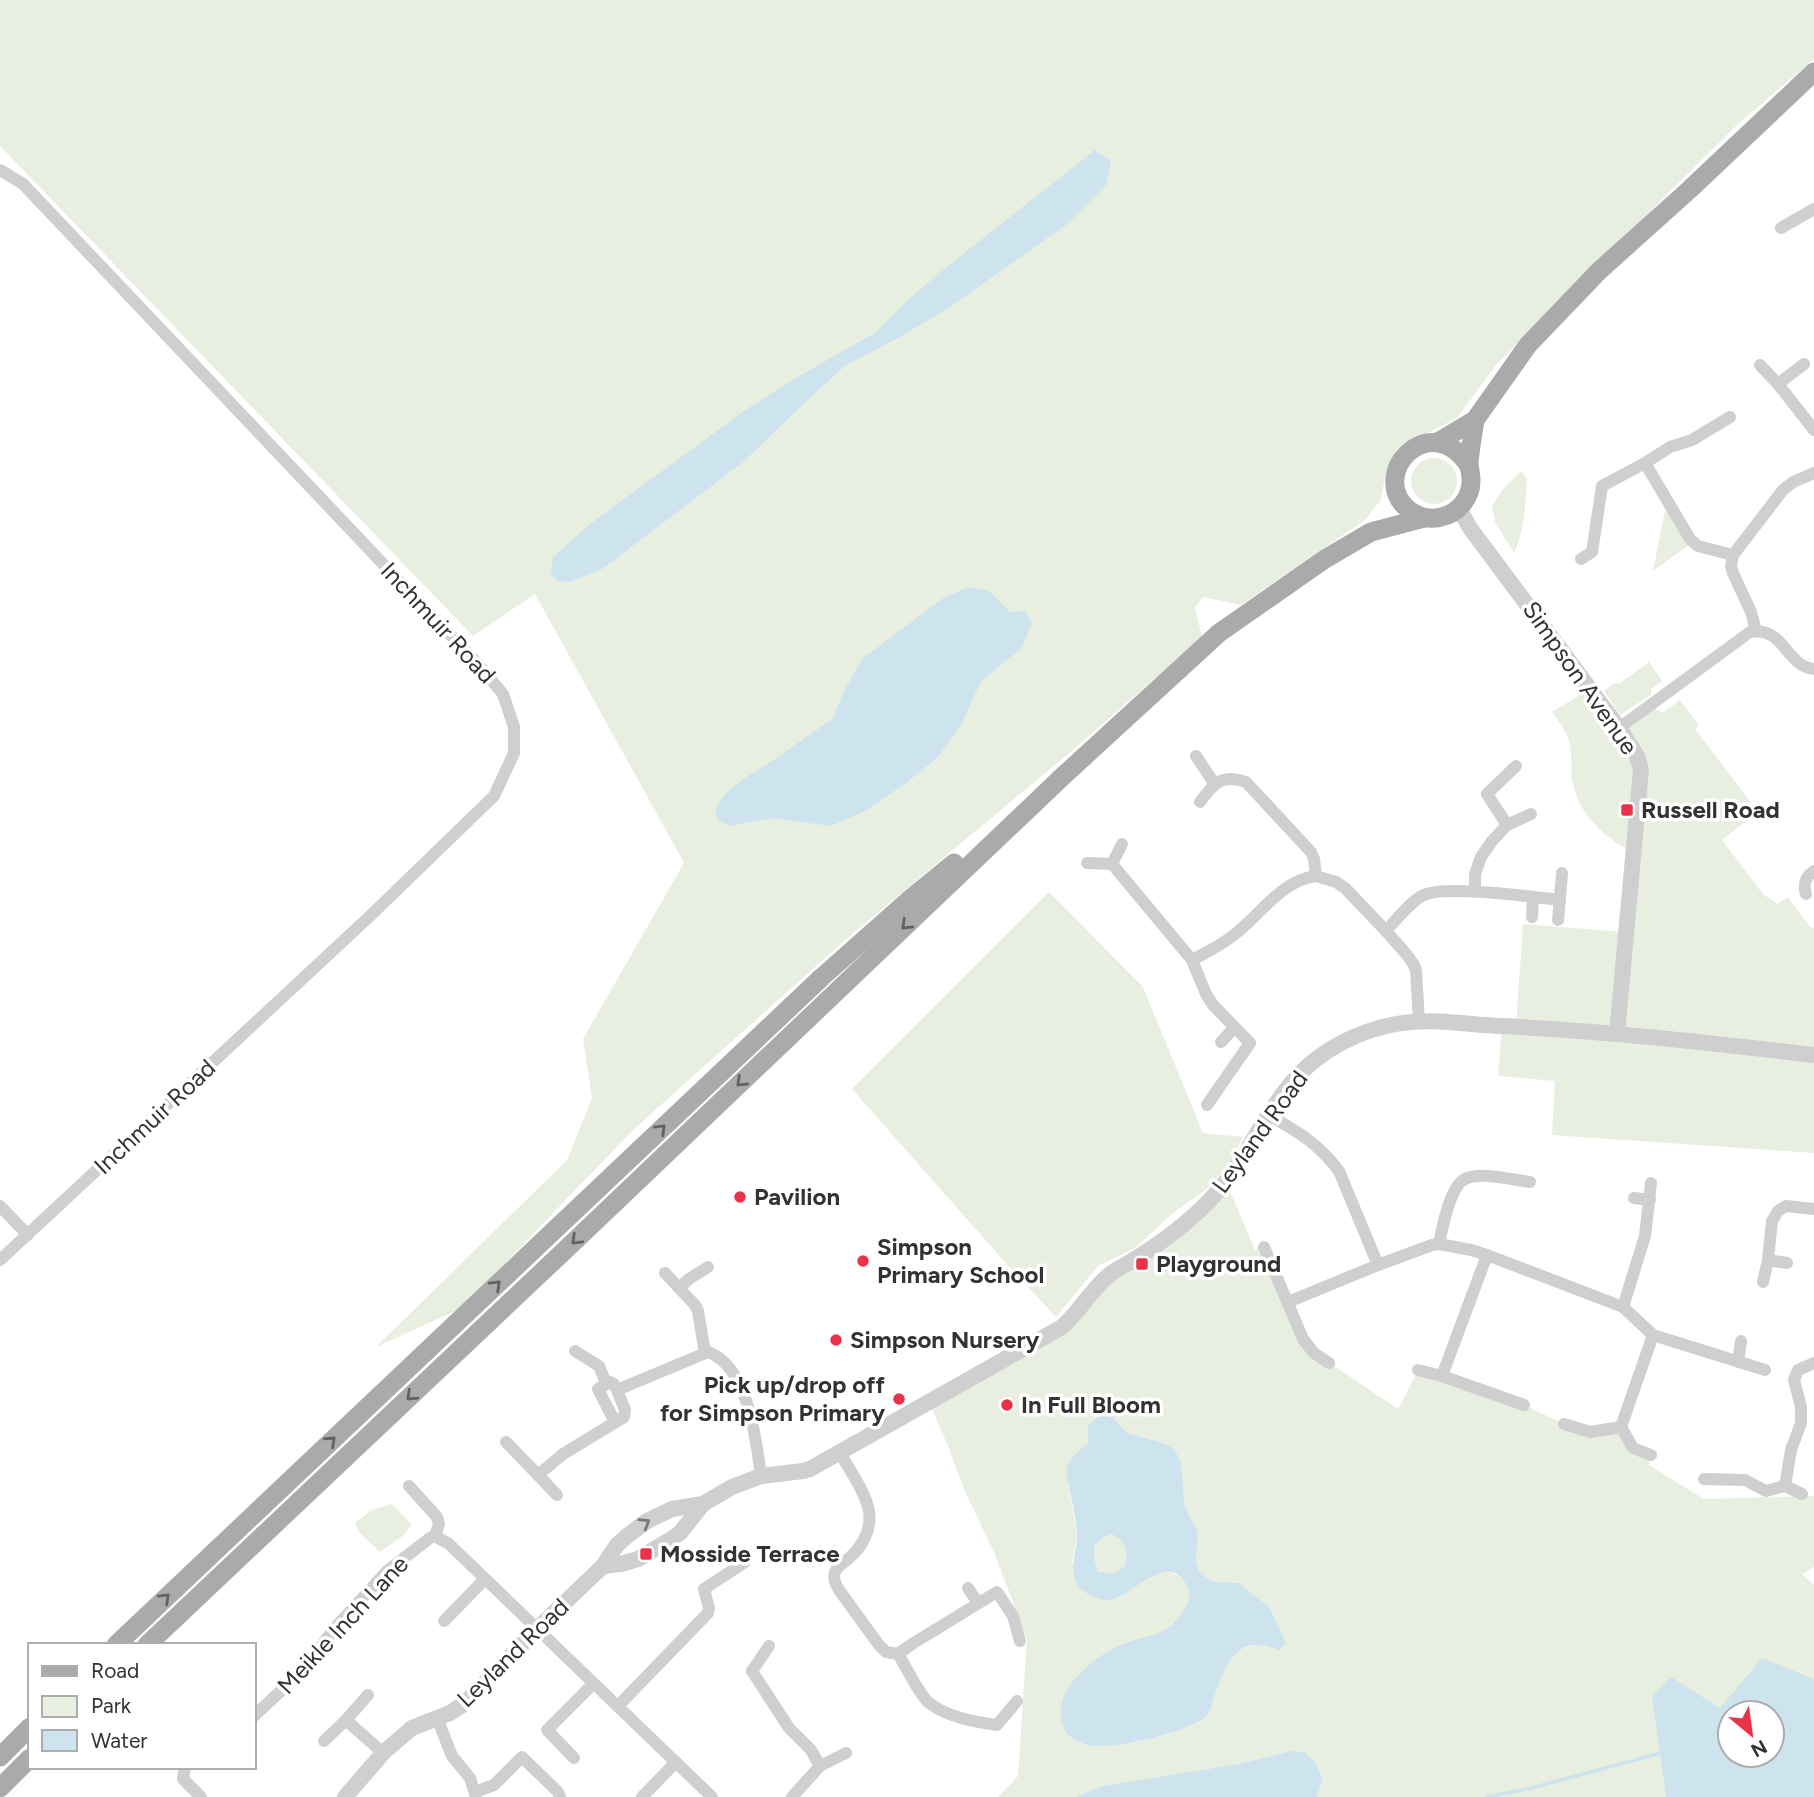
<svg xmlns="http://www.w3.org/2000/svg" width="1814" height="1797" font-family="Figtree,sans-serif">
	<rect width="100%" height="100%" fill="#fff"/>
	<!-- green -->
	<g fill="#e9efe0" fill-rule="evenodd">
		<polygon points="0,0 1814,0 1814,59 1739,123 1496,365 1457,418 1397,449 1386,470 1381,500 1365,520 1241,605 1203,597 1195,607 1202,637 1067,755 844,941 633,1130 462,1308 376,1347 567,1160 592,1098 583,1039 684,863 535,594 473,636 0,146"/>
		<circle cx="1434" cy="481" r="23"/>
		<path d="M1521,471l6,8c-2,26 -2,51 -13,74l-19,-31 -3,-15 10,-17z"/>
		<polygon points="1669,505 1693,542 1653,571 1664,515"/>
		<polygon points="1649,662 1662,681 1651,689 1651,695 1620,715 1604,691 1614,683 1620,683"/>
		<path d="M1590,689l29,39 33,-22 10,7 18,-13 19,25 -4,4 63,83 -36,28 41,54 14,10 11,-7 23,31 3,-1v226l-262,-18 3,-54 -57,-5 4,-50h14l7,-102 102,8 8,-80c-27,-13 -54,-37 -60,-68 -3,-11 -1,-22 -2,-33 0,-12 -11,-29 -19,-39z"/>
		<polygon points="1049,892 1143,987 1203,1133 1243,1137 1227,1167 1208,1188 1173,1213 1135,1248 1098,1266 1056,1317 1011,1269 852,1089"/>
		<path d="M1226,1182l29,68 9,-3 51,106 83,56 20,-39 106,35 40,19 26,8 31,-5 12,21 18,7 -2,10 55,34 110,-3v71l-12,7 12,11v94l-4,-1 4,6v113h-497l6,-18 -32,-28 -53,13 -136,22 -27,11h-77l20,-21 9,-137 -33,-87 -29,-60 -16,-44 -20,-45 150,-92zM1112,1416l15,17 40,11 14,19 4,45 12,24 -1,28 3,11 12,10 28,2 40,67 -12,-5h-13l-16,5 -10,12 -9,22 -49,50 -31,7 -45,5 -13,-73c11,-9 22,-19 35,-26 23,-11 43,-7 62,-29 5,-6 12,-16 12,-24 0,-14 -18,-25 -31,-22 -11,3 -31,19 -42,26l-45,-34 5,-29 -11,-64 4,-12 18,-16zM1730,1713h42v42h-42z"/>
		<polygon points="392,1504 412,1525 404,1535 380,1552 359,1532 355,1523 371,1510"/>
		<path d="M1111,1534c16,8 18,16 13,33l-12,7 -14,-3 -4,-13 1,-13 7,-7z"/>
	</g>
	<!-- water -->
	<g fill="#cde3ee" fill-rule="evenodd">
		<polygon points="1095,150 1111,161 1106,185 1066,225 947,309 898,338 846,365 814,394 742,463 602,569 570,582 559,581 551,575 553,557 590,524 744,411 794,379 876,332 910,298 949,265"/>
		<polygon points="968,587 988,590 1010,612 1025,611 1032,622 1022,648 981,681 962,723 938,757 906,783 865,811 831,826 772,818 731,826 718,820 715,810 724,795 743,779 772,761 832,719 844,691 862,659 942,599"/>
		<path d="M1100,1415l12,1 15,17 40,11 8,6 6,13 4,45 13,24 -2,28 3,11 12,10 28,2 30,24 17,36 -7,7c-43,-17 -52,13 -65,47 -2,6 -3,14 -8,19 -17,17 -87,31 -111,30 -7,0 -19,-5 -24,-9 -12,-11 -12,-24 -8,-39 7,-19 34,-42 53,-51 29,-14 51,-6 70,-41 4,-7 5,-13 1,-20 -17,-35 -51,5 -71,12 -9,4 -18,1 -26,-3 -8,-4 -15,-10 -16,-19 -3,-15 3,-27 3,-42 -1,-15 -5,-32 -8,-47 -1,-5 -3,-11 -3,-16 1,-12 13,-20 22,-28v-18zM1111,1534c16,8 18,16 13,33l-12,7 -14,-3 -4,-13 1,-13 7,-7z"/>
		<path d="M1762,1658l52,21v118h-148l-14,-101 19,-19 49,31zM1730,1713h42v42h-42z"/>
		<polygon points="1291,1751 1305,1752 1314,1761 1323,1779 1317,1797 1075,1797 1102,1786 1238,1764"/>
	</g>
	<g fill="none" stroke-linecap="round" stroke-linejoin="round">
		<!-- stream -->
		<polyline stroke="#cde3ee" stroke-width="3.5" points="1487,1797 1531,1788 1665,1752"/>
		<!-- minor -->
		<g stroke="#cfcfcf" stroke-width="12">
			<polyline points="0,170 23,184 477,663 503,694 514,727 514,753 494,796 370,916 0,1260"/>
			<polyline points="1781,228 1814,209"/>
			<polyline points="1760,365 1778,384 1814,430"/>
			<polyline points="1778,384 1804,364"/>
			<polyline points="1645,463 1690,539 1698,546 1733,555"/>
			<polyline points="1581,559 1592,552 1602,486 1645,463 1670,447 1692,440 1730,417"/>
			<polyline points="1756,631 1751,612 1733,573 1731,566 1733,555 1783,490 1793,482 1814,473"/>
			<path d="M1619,728l131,-96c35,-6 35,34 64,37"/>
			<polyline points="1196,756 1214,783"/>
			<path d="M1200,802c13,-18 22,-29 46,-20l65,70 3,7 2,17 20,6 9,6 41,43 21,24 7,10 2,6 3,50"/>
			<polyline points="1507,825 1487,794 1516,766"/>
			<polyline points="1087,863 1112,864 1122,844"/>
			<polyline points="1112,864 1192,960 1206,994 1213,1005 1250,1043 1207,1105"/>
			<polyline points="1475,892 1475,874 1481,857 1492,841 1507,825 1531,814"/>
			<path d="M1806,894c-3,-10 -1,-17 8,-23"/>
			<polyline points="1532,917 1533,897"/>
			<polyline points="1558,920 1562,873"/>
			<path d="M1386,931c11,-12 22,-27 36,-35 21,-12 110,1 138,4"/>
			<path d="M1192,960c15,-8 30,-15 43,-26 26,-20 47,-54 81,-58"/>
			<polyline points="1221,1042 1234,1028"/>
			<path d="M1269,1115c29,17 49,28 70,56l39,94 -90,37"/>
			<polyline points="1634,1198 1650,1200"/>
			<polyline points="0,1206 28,1235"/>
			<path d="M1439,1244c3,-15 11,-58 26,-65 15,-8 48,1 65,3"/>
			<polyline points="1264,1247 1303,1339 1314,1353 1329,1363"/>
			<polyline points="1487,1255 1442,1376 1524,1405"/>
			<polyline points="1768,1260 1787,1263"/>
			<polyline points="1378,1265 1432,1245 1439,1244 1471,1250 1487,1255 1623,1307 1653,1335 1765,1370"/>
			<polyline points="665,1273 695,1305 698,1311 705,1353"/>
			<polyline points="1763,1282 1768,1260 1772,1221 1778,1211 1786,1206 1814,1209"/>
			<polyline points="679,1288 689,1279 708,1267"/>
			<polyline points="1623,1307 1645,1236 1651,1183"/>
			<polyline points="575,1351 599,1366 606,1383"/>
			<polyline points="1738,1362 1741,1341"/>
			<polyline points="1418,1370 1442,1376"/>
			<polyline points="615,1422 598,1389 610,1382 614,1384 617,1390"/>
			<polyline points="1564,1424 1590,1432 1621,1427"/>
			<polyline points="506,1442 538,1475"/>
			<path d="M840,1453c10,18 25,38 29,58 3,19 -7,36 -21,48 -4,3 -9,6 -12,11 -4,7 -1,13 3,20l40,55 7,7 12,2c9,14 19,37 30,48 18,15 47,20 69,23l20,-24"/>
			<polyline points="1651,1455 1633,1448 1621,1427 1653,1335"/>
			<polyline points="1704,1479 1745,1480 1766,1491 1785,1486"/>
			<polyline points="409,1486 437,1517 439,1524 435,1536"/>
			<polyline points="1802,1494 1785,1486 1791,1450 1801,1423 1801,1407 1794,1380 1798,1370 1814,1363"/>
			<path d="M557,1495l-19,-20 25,-21 61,-37 1,-7 -8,-20 91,-38c40,14 48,87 53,124"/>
			<polyline points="968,1588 978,1603"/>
			<polyline points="444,1621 485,1579"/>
			<polyline points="769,1646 752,1671 789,1728 811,1750 820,1766 792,1797"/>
			<polyline points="898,1654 912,1644 997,1592 1013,1616 1020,1641"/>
			<polyline points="618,1706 708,1613 709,1608 704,1589 745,1562"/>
			<polyline points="254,1716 299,1674 335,1628 387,1571 430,1538 435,1536 449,1544 712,1797"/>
			<polyline points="437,1718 452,1756 470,1778 476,1797"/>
			<polyline points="346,1720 383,1753"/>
			<polyline points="324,1741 346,1720 368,1695"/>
			<polyline points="574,1758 547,1730 593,1684"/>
			<polyline points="820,1766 846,1753"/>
			<polyline points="185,1767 183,1779 201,1797"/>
			<polyline points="475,1792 494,1785 522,1757 558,1792 560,1797"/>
			<polyline points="642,1797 676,1762"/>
		</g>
		<!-- tertiary -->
		<g stroke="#cfcfcf" stroke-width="16">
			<polyline points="1459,508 1470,528 1619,728 1637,756 1641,770 1617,1034"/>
			<path d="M603,1566l18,-2 17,-5 32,-19 10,-7 23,-29 29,-17 29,-11 42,-5 7,-2 252,-142c18,-16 29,-37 46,-51 8,-7 18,-11 27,-17 29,-18 60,-41 82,-67 37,-42 55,-101 102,-135 22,-16 50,-28 77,-33 35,-7 72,1 106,2 105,5 208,17 312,29"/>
			<polyline points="345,1797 384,1752 412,1728 450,1713 465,1703 537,1629 603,1566 617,1545 627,1536 647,1521 672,1509 703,1504"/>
		</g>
		<!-- primary -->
		<g stroke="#aaa" stroke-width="19">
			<polyline points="1438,442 1475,420 1528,345 1599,271 1689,190 1814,72"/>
			<path d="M1469,466c-39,-60 -104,10 -59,45 9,6 20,9 31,6 17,-3 31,-20 30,-38 0,-6 -2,-11 -2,-16 1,-14 4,-29 6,-43"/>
			<polyline points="116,1645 822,977 910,899 954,863"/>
			<polyline points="147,1645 562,1253 1062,777 1219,633 1325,559 1371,532 1424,518"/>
			<polyline points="0,1757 30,1727"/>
			<polyline points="0,1788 30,1758"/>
		</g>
	</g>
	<!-- one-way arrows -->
	<defs><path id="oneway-chevron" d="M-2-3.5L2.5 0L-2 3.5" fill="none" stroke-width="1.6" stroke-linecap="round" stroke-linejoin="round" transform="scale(1.75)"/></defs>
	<g stroke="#626262">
		<use href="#oneway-chevron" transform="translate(906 925) rotate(136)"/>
		<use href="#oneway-chevron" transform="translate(741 1082) rotate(136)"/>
		<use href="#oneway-chevron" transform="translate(661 1129) rotate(-44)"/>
		<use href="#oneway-chevron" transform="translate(576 1240) rotate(136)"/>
		<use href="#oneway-chevron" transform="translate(496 1285) rotate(-44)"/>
		<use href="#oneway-chevron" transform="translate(411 1396) rotate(137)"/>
		<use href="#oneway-chevron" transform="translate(331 1441) rotate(-43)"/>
		<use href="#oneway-chevron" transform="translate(165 1598) rotate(-44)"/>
	</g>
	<use stroke="#797979" href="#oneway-chevron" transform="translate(645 1523) rotate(-32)"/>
	<!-- markers -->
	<g fill="#ea334b" stroke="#fff" stroke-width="2.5">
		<rect x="1620" y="803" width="14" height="14" rx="3.5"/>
		<circle cx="740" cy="1197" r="7"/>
		<circle cx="863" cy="1261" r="7"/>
		<rect x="1135" y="1257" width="14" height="14" rx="3.5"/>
		<circle cx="836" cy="1340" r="7"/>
		<circle cx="899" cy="1399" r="7"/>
		<circle cx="1007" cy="1405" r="7"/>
		<rect x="639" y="1547" width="14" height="14" rx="3.5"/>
	</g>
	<g text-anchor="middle" stroke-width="7" stroke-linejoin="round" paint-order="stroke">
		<!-- street labels -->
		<g font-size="24" fill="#323232" stroke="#fff">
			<text transform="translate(438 623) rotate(47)" y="8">Inchmuir Road</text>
			<text transform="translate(1580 678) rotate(55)" y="8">Simpson Avenue</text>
			<text transform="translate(155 1117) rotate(-43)" y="8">Inchmuir Road</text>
			<text transform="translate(1260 1132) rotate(-54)" y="8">Leyland Road</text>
			<text transform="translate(343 1625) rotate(-47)" y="8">Meikle Inch Lane</text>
			<text transform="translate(513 1653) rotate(-44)" y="8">Leyland Road</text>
		</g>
		<!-- poi labels -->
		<g font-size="24" font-weight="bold" fill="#323232" stroke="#fff" text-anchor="start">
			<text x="1641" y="818">Russell Road</text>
			<text x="754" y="1205">Pavilion</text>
			<text x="877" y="1255">Simpson<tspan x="877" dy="28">Primary School</tspan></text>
			<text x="1156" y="1272">Playground</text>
			<text x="850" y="1348">Simpson Nursery</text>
			<text x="885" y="1393" text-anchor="end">Pick up/drop off<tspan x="885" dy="28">for Simpson Primary</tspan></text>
			<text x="1021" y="1413">In Full Bloom</text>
			<text x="660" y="1562">Mosside Terrace</text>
		</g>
	</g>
	<!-- legend -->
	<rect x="28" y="1643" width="228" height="126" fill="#ffffff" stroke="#adadad" stroke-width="2"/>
	<rect x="42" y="1666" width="35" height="10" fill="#aaaaaa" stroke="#adadad" stroke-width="2"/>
	<text x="91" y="1678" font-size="21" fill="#323232">Road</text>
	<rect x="42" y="1696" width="35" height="21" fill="#e9efe0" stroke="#adadad" stroke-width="2"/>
	<text x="91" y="1713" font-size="21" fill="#323232">Park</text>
	<rect x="42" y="1730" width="35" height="21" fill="#cde3ee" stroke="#adadad" stroke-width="2"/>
	<text x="91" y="1748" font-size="21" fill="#323232">Water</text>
	<!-- north arrow -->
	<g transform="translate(1751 1734) rotate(151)"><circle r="33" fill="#ffffff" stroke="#adadad" stroke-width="2"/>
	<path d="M0-5L12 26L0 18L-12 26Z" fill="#ea334b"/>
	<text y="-10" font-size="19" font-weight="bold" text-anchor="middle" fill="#323232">N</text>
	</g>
</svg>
